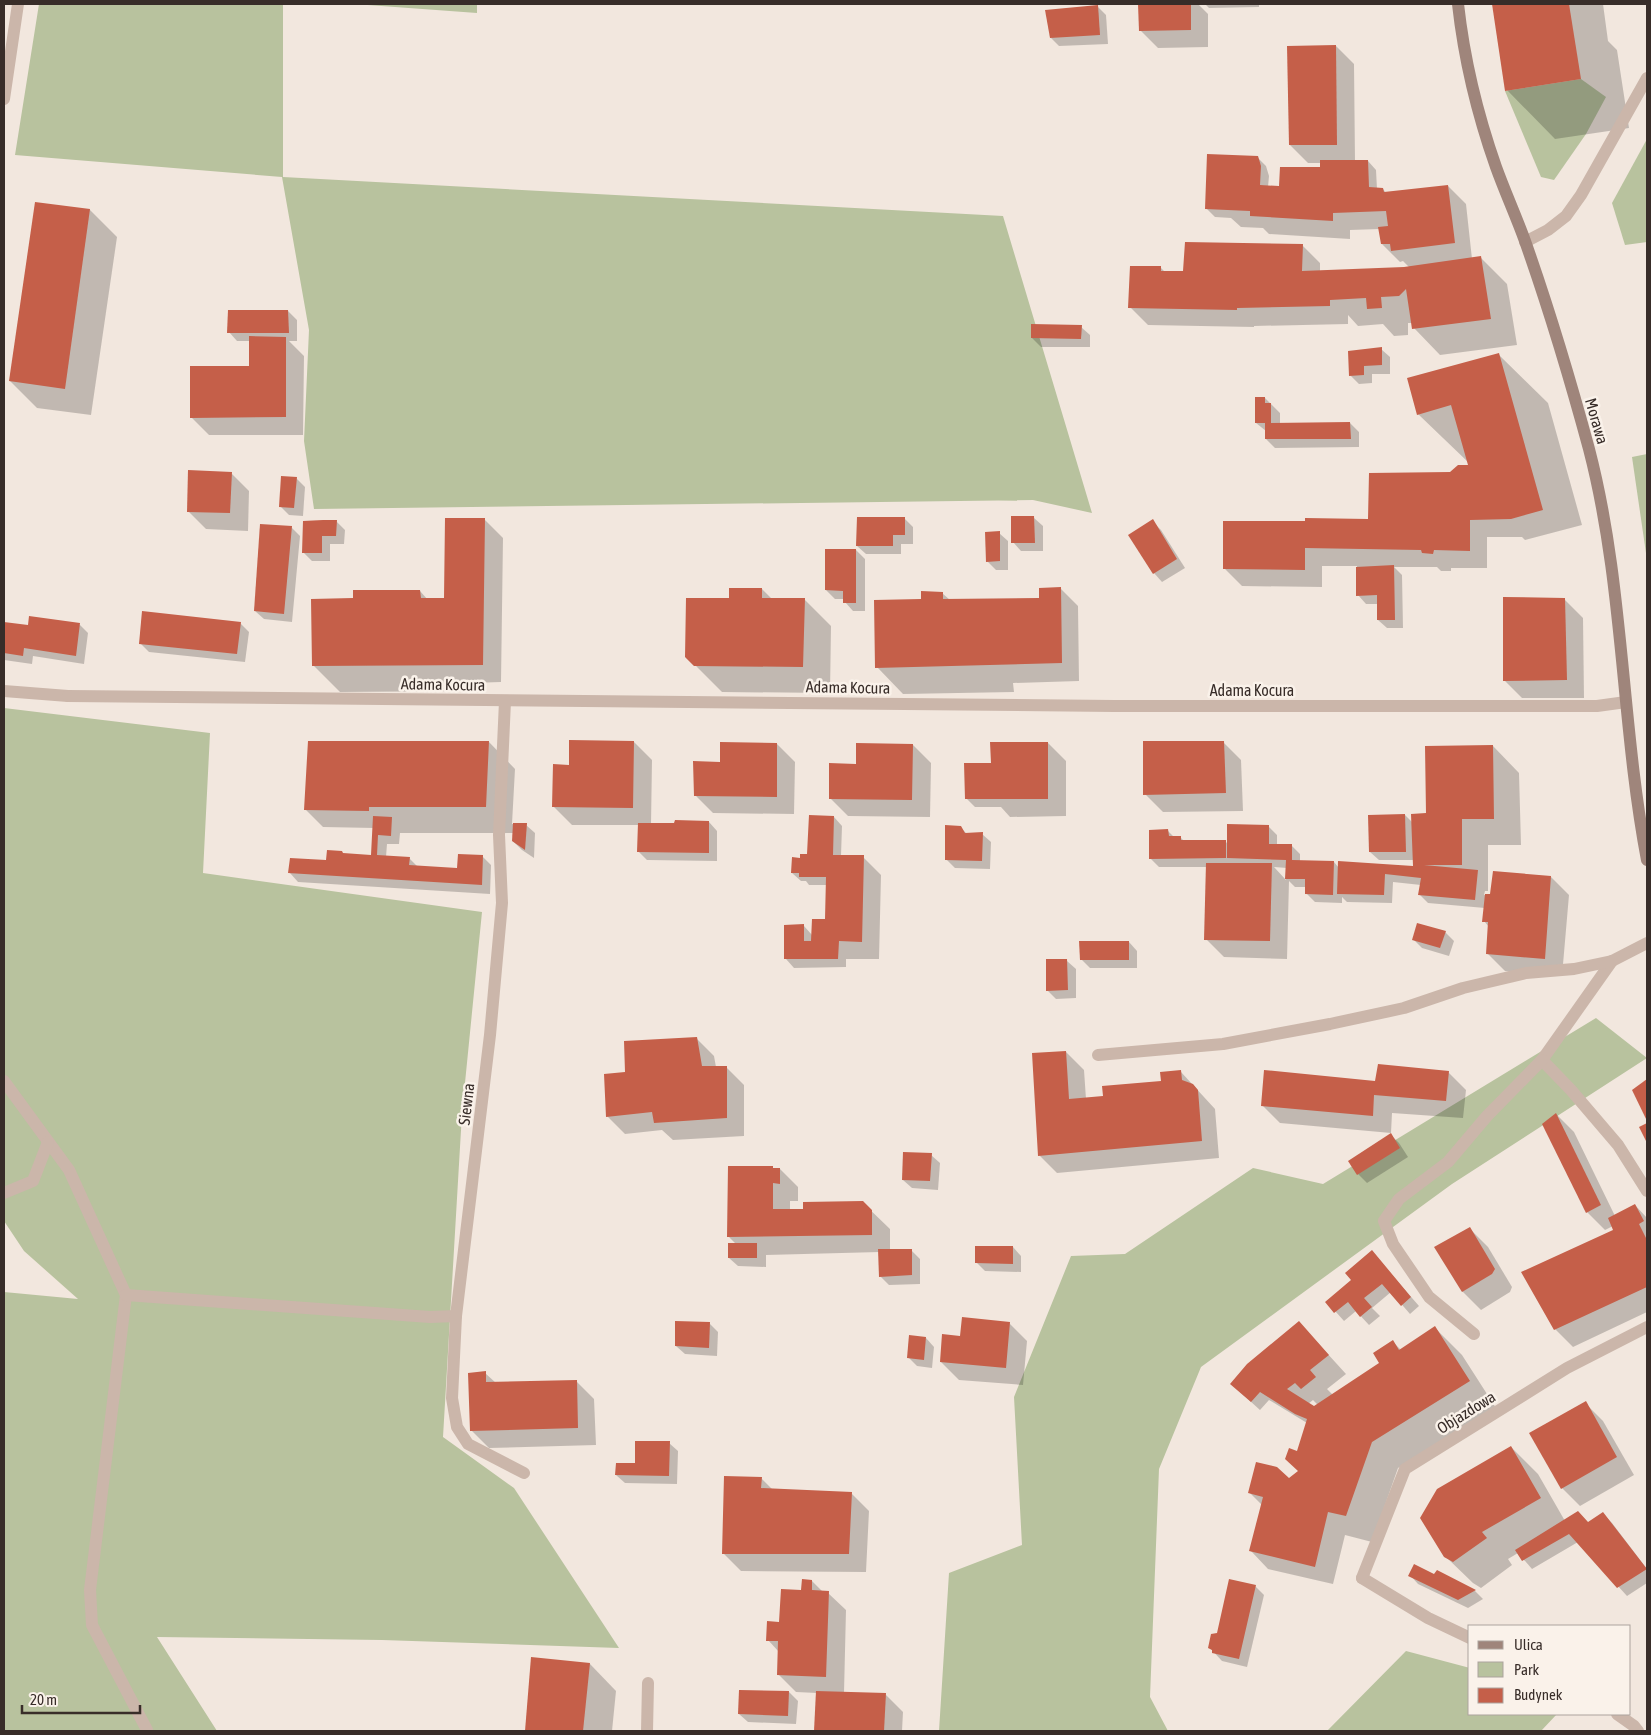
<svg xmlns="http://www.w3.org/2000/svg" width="1651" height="1735" font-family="'Asap Condensed',sans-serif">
	<rect width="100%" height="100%" fill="#f2e7de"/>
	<!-- green -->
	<g fill="#b8c29e">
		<polygon points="39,4 283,4 283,177 1003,216 1092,513 1033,500 314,509 304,441 309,330 282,177 15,155"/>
		<polygon points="354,4 477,4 477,13"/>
		<polygon points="1581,79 1606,97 1586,134 1554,180 1541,177 1505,91"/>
		<polygon points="1647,139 1647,242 1625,245 1612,203"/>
		<polygon points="1647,454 1647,560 1632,457"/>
		<polygon points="4,708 210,733 203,873 482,912 462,1113 443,1437 514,1488 619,1648 382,1640 157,1637 217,1731 4,1731 4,1292 78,1299 24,1251 4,1221"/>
		<polygon points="1596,1018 1647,1058 1452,1184 1201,1367 1159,1469 1150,1697 1168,1731 939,1731 949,1573 1022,1545 1014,1397 1071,1256 1125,1254 1253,1168 1323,1184"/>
		<polygon points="1406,1651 1470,1668 1470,1714 1557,1714 1541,1731 1327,1731"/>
	</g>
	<!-- shadow -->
	<g fill="#0003" fill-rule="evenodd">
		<polygon points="1139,4 1198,4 1208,14 1208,47 1158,48 1140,30"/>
		<polygon points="1205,4 1259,4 1259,7 1209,8"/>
		<polygon points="1493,4 1603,4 1608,41 1617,50 1629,128 1555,139 1507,90"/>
		<polygon points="1097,6 1106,15 1108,44 1059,46 1051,38"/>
		<polygon points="1336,46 1354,64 1355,161 1368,161 1376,170 1377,189 1383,189 1386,193 1448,186 1466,204 1472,259 1481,258 1507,284 1517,345 1440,355 1414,328 1413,323 1408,323 1408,335 1394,336 1383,324 1358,326 1348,315 1348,324 1254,326 1254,327 1148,325 1130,307 1161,268 1165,272 1184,272 1302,245 1320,263 1320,271 1410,268 1403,261 1400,262 1382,244 1380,229 1350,230 1350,239 1269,234 1263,228 1241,227 1231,218 1215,217 1206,208 1257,157 1266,166 1269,176 1268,187 1281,187 1321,168 1321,163 1308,163 1290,145"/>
		<polygon points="36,203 90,210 117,237 91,415 37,408 10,381"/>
		<polygon points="288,311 297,320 297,341 289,341 304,356 303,435 209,435 191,417 250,367 250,341 237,341 229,332"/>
		<polygon points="1081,327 1090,335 1090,347 1041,347 1032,338"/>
		<polygon points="1381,349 1390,357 1390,374 1372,374 1372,383 1359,384 1350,375"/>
		<polygon points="1499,355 1548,403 1582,525 1525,540 1522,537 1487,537 1487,568 1451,568 1451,571 1441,571 1437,567 1394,567 1402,575 1403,628 1387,628 1378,620 1378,604 1366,604 1358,595 1357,566 1322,566 1322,587 1242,586 1224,568 1306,522 1369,520 1450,473 1471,470 1468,462 1418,414"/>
		<polygon points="1265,398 1280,413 1280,424 1350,423 1359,432 1359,447 1275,448 1266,439 1266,431 1256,423"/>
		<polygon points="231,473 249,491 248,531 206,529 188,511"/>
		<polygon points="296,478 305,487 303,516 289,515 280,506"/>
		<polygon points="904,518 913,527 913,544 901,544 901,554 866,554 857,546"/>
		<polygon points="1034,518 1043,526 1043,551 1021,551 1013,542"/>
		<polygon points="485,520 503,538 501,682 470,683 470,691 340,692 313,665 354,600 420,591 428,600 446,602"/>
		<polygon points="336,521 345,530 344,544 330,544 330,561 312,561 303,552"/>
		<polygon points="1152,521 1161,530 1185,568 1162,582 1154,573"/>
		<polygon points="291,527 300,536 292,622 264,619 255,611"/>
		<polygon points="999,533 1008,541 1008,570 996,570 987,561"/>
		<polygon points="856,550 865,559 865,611 853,611 845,602 845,599 835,599 826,590"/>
		<polygon points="1060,588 1078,606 1079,681 1013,683 1014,692 903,694 877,667 923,601 942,593 950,600 1041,599"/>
		<polygon points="762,589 772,599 804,599 831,626 830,693 722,692 695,665 730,599"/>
		<polygon points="1565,600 1583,618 1584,698 1522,698 1504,680"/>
		<polygon points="4,623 29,627 80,625 88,633 84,664 33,656 32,664 4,660"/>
		<polygon points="240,623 249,632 245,662 149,652 140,643"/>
		<polygon points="489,742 515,769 512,824 526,825 535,833 534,858 522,850 513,841 514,833 400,833 399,844 387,844 386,857 409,858 418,867 458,869 482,856 491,865 490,894 298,882 290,873 344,855 373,856 374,828 323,827 305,809"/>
		<polygon points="634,742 652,760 651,825 709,822 717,831 717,861 647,860 638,851 639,825 572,825 554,807 570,766"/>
		<polygon points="1223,742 1241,760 1243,811 1163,812 1145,794"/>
		<polygon points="1048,743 1066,761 1066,816 1010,817 1001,807 975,807 966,798 992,765"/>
		<polygon points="777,744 795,762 794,814 713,813 695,795 721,763"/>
		<polygon points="913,745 931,763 930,817 848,816 830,798 857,765"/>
		<path d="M1493,746l26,27 2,72h-33v46h-3l-1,4 7,1 60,-19 18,18 -7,81 -57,-5 -18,-18 2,-26 -5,-6 1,-13 -57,-5 -8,-8 1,-10 -28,-3 -1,21 -45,-1 -5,-5v6l-27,-1 -9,-9v-6h-11l-6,-6 -2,78 -63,-2 -18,-18 1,-72h-48l-9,-9 18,-27 6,6h6l4,4h41l3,3 40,-18 9,9v10h14l9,9v7l34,1 5,6 75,-1v-7h-35l-9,-8 35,-37 8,8 14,-8zM1274,867l13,1 -1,12z"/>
		<polygon points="834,817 842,826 841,856 863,857 881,875 879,959 846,959 846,967 794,968 786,959 804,926 812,935 827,920 827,885 809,885 806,881 801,881 792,873 801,859 809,856"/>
		<polygon points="960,827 967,834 982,834 991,842 990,869 955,868 946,859"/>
		<polygon points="1445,932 1454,941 1449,956 1422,948 1414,940"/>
		<polygon points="1129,942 1137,951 1137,968 1090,968 1081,959"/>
		<polygon points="1067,961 1076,969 1076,998 1056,999 1047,990"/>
		<polygon points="696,1038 714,1056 716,1067 726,1067 744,1085 744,1136 673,1140 662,1130 625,1134 607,1116 626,1074"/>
		<polygon points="1066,1052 1084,1070 1086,1099 1104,1097 1162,1082 1181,1072 1215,1109 1219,1158 1057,1173 1039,1155"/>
		<polygon points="1448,1072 1466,1090 1463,1118 1392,1113 1391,1133 1280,1123 1262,1105 1377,1082"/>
		<polygon points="1556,1114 1574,1132 1615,1216 1635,1205 1647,1218 1647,1312 1573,1347 1555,1329 1615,1230 1613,1226 1605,1230 1587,1212"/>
		<polygon points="1391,1135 1399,1143 1408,1157 1367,1183 1358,1174"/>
		<polygon points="931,1155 940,1163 938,1190 912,1188 903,1180"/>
		<polygon points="772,1167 774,1169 780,1169 798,1187 798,1201 790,1201 790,1210 804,1210 862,1202 890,1229 890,1250 911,1250 920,1259 920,1284 889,1285 880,1276 880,1252 766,1255 766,1267 738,1266 729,1258 736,1244 729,1237"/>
		<polygon points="1470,1229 1488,1247 1512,1287 1510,1292 1481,1310 1463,1292 1436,1248"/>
		<polygon points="1013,1247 1021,1256 1021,1272 985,1271 976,1262"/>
		<polygon points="1372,1252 1419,1306 1410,1314 1391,1292 1372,1308 1380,1316 1369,1325 1356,1311 1344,1321 1327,1302 1353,1280"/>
		<polygon points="709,1323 718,1332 717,1356 685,1354 676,1346"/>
		<polygon points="1009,1323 1027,1341 1023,1385 959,1380 941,1362 961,1337"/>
		<path d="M1435,1328l27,27 34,53 -98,60 -26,74 -27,-7 -12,49 -65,-15 -17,-18 11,-46 -12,-12 39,-13 10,-9 -2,-18 10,-30 -38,-23 -9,10 -20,-18 76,-51 30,33 -19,15 6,6 48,-31 12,-22 8,8zM1313,1400l5,5 -4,3 -6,-4z"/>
		<polygon points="926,1338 934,1347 932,1368 917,1366 909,1358"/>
		<polygon points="485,1373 496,1383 576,1381 594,1399 596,1445 489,1448 471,1430"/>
		<polygon points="1585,1403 1603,1421 1634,1475 1580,1506 1562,1488"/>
		<polygon points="669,1443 678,1451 677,1484 625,1483 616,1475"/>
		<polygon points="1511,1447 1538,1474 1565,1521 1588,1523 1603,1514 1612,1523 1647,1569 1647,1583 1627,1596 1578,1542 1532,1569 1518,1553 1508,1559 1512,1565 1481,1588 1473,1583 1445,1556"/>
		<polygon points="761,1478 773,1490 851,1493 869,1511 866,1572 741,1571 723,1553"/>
		<polygon points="1410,1575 1435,1576 1475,1591 1483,1599 1468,1608 1418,1584"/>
		<polygon points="812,1581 823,1592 828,1593 846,1610 844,1693 885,1694 903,1712 902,1731 815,1731 817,1693 796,1692 778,1674 779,1652 768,1640 802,1591"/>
		<polygon points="1255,1586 1264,1595 1247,1667 1222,1661 1210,1648"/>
		<polygon points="532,1658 590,1664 616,1691 612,1731 526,1731"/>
		<polygon points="789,1692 798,1701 796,1724 748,1722 739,1714"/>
	</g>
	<!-- building -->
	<g fill="#c55f49">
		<polygon points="1138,4 1191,4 1191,30 1139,31"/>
		<polygon points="1492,4 1569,4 1581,79 1505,91"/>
		<polygon points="1098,5 1100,35 1050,38 1045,10"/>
		<polygon points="1336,45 1337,145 1289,145 1287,46"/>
		<polygon points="1207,154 1258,156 1261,166 1260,185 1279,186 1280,167 1320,167 1320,160 1368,160 1369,187 1383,188 1384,192 1448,185 1455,243 1391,251 1390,244 1381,244 1378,227 1388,226 1386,211 1333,213 1333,221 1250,216 1250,211 1205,209"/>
		<polygon points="35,202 90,209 65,389 9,381"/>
		<polygon points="1185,242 1303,244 1302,271 1404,267 1481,256 1491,319 1412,329 1406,289 1399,296 1381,297 1382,308 1367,309 1366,298 1330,300 1330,306 1237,308 1237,310 1128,308 1130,266 1161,266 1161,271 1183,271"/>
		<polygon points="228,310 288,310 289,333 227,333"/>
		<polygon points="1031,324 1082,325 1081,339 1031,338"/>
		<polygon points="249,336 286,337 286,417 190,418 190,366 249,366"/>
		<polygon points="1382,347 1382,365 1364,366 1364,375 1349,376 1348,351"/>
		<polygon points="1499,353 1543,510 1511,519 1470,520 1470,551 1434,550 1433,554 1422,553 1421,550 1305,548 1305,570 1223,569 1223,521 1305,521 1305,518 1368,519 1369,473 1450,472 1458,465 1468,465 1451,405 1417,415 1407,378"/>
		<polygon points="1255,397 1265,397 1265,403 1271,403 1271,423 1350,422 1351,439 1265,439 1265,423 1255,423"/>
		<polygon points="188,470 232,472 230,513 187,512"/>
		<polygon points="281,476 297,477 294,508 279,507"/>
		<polygon points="1011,516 1034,516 1035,543 1011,543"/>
		<polygon points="857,517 905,517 905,535 893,535 893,546 856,546"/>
		<polygon points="445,518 485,518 483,665 312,666 311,599 353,598 353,590 420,590 421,598 444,598"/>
		<polygon points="1153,519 1177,559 1153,574 1128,535"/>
		<polygon points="323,520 337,520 336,536 322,536 322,553 302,553 303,521"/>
		<polygon points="260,524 292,526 284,614 254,611"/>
		<polygon points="1000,531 1000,561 986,562 985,532"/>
		<polygon points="825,549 856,549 856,603 843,603 843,591 825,590"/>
		<polygon points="1394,565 1395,620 1377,620 1377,595 1356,596 1356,567"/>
		<polygon points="1061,587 1062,663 875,668 874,600 921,599 921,591 943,592 943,599 1039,598 1039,588"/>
		<polygon points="729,588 762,588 762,598 805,598 803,667 694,666 685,657 686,598 729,598"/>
		<polygon points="1503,597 1565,598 1567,680 1503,681"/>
		<polygon points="142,611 241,622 237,654 139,644"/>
		<polygon points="29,616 80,623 76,656 24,648 23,656 4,653 4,622 28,625"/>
		<polygon points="569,740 634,741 633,808 552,807 553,764 569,765"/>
		<polygon points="308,741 489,741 486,807 369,807 369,811 304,810"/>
		<polygon points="1143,741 1224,741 1226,793 1143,795"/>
		<polygon points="720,742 777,743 777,797 694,796 693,761 720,762"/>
		<polygon points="990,742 1048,742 1048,799 965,799 964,763 991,763"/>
		<polygon points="856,743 913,744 912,800 829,799 829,763 856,764"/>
		<polygon points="1493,745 1494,819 1462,819 1462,865 1424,865 1478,870 1475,900 1418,895 1421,878 1385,874 1384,895 1337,894 1338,861 1413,866 1411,814 1426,813 1425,746"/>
		<polygon points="1405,814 1406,852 1369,852 1368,815"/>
		<polygon points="809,815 834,816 833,855 864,855 862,942 839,941 838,959 784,959 784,925 804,924 804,941 811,941 812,919 825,919 826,877 799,877 799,873 791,873 792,857 800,858 800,854 807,854"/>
		<polygon points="373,816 392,817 391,836 378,835 377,855 410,857 409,865 457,868 458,854 483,855 482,885 288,873 290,858 326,860 327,850 342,851 343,853 371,855"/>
		<polygon points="675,820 709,821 709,853 637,852 638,823 674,823"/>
		<polygon points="513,823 527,823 525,850 512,841"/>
		<polygon points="1227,824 1269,825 1269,844 1292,844 1292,860 1334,861 1333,895 1305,894 1305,879 1285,879 1286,860 1227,858"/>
		<polygon points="945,825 961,826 965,833 983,832 982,861 945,860"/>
		<polygon points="1168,829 1169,836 1181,836 1181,840 1226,840 1226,858 1149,859 1149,830"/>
		<polygon points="1206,863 1272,863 1270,941 1204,940"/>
		<polygon points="1493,871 1551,876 1545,959 1486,954 1488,922 1482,922 1485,894 1490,894"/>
		<polygon points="1417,923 1446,931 1440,948 1412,940"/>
		<polygon points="1079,941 1129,941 1129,960 1080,960"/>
		<polygon points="1046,959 1067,959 1068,990 1046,991"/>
		<polygon points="697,1037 702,1066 727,1066 727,1118 654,1123 652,1112 606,1117 604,1074 625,1072 624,1041"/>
		<polygon points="1066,1051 1069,1099 1103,1096 1102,1086 1161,1081 1160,1072 1181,1070 1182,1080 1193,1084 1198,1090 1202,1141 1038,1156 1032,1053"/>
		<polygon points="1378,1064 1449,1071 1446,1101 1374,1095 1373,1116 1261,1106 1264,1070 1375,1081"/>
		<polygon points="1647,1079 1647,1121 1632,1090"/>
		<polygon points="1556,1113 1601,1205 1586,1213 1542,1124"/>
		<polygon points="1647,1123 1647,1143 1639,1127"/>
		<polygon points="1391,1133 1400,1148 1357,1175 1348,1161"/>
		<polygon points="903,1152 932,1153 930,1181 902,1180"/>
		<polygon points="728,1166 773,1166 773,1168 780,1168 780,1184 773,1183 773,1209 803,1209 803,1202 863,1201 872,1210 872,1235 727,1237"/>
		<polygon points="1635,1204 1644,1221 1639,1224 1647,1240 1647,1287 1554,1330 1521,1272 1613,1230 1608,1218"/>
		<polygon points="1470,1227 1495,1269 1492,1274 1462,1292 1434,1247"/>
		<rect x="728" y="1243" width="29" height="15"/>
		<polygon points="975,1246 1013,1246 1013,1264 975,1263"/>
		<polygon points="878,1249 912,1249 912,1275 879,1277"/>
		<polygon points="1372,1250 1411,1297 1401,1306 1382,1284 1364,1298 1372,1307 1360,1317 1348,1302 1334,1313 1325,1302 1351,1280 1345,1273"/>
		<polygon points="962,1317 1010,1322 1006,1368 940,1362 942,1334 960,1336"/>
		<polygon points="675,1321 710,1322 709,1348 675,1346"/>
		<polygon points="1299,1321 1329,1355 1310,1370 1316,1377 1301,1389 1295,1383 1287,1389 1314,1406 1379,1363 1373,1353 1393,1340 1399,1350 1435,1326 1470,1381 1372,1442 1346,1516 1328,1512 1315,1567 1249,1551 1263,1497 1248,1493 1256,1462 1277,1467 1289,1478 1298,1471 1285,1459 1289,1448 1297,1451 1307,1419 1295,1414 1260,1392 1251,1402 1230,1384 1247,1364"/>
		<polygon points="909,1335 926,1337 924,1360 907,1358"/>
		<polygon points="486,1371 486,1382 577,1380 578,1428 470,1431 468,1373"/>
		<polygon points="1586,1401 1617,1457 1561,1489 1529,1433"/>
		<polygon points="635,1441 670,1441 669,1476 615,1475 616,1463 635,1463"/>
		<polygon points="1511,1446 1541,1498 1482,1532 1487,1538 1453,1562 1444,1557 1420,1518 1437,1489"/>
		<polygon points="724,1476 762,1477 761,1488 852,1492 849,1554 722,1554"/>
		<polygon points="1578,1511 1588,1522 1603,1512 1647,1569 1617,1588 1569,1534 1522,1561 1515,1550"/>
		<polygon points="1414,1564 1434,1574 1437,1570 1476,1590 1458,1600 1408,1576"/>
		<polygon points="802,1579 812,1580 812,1590 829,1591 826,1677 777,1675 778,1641 766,1641 767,1621 779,1622 781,1589 801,1590"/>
		<polygon points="1229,1579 1256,1585 1239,1659 1212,1653 1212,1650 1208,1648 1211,1634 1217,1633"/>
		<polygon points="531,1657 590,1663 583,1731 525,1731"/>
		<polygon points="739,1690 789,1691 788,1716 738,1714"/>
		<polygon points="816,1691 886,1693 884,1731 814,1731"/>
	</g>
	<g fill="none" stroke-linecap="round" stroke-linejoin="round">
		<!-- lane -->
		<g stroke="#cbb6aa" stroke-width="12">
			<polyline points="4,99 18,4"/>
			<polyline points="4,691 68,696"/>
			<polyline points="1612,961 1542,1060 1571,1090 1618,1145 1647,1191"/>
			<polyline points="1098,1055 1223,1044 1330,1024 1404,1008 1463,988 1526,973 1574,969 1612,961 1647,943"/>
			<polyline points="4,1081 69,1170 126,1295 90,1590 92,1625 147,1730"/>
			<polyline points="4,1193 33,1181 48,1142"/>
			<polyline points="126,1295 430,1317 456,1316"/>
			<polyline points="1474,1334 1429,1297 1393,1244 1384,1221 1399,1199 1448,1162 1487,1116 1542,1060"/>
			<polyline points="1362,1578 1428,1618 1470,1638"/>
			<polyline points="1617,1714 1634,1726 1638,1731"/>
		</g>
		<!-- street -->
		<g stroke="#cbb6aa" stroke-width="12">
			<polyline points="1525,242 1548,230 1566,216 1581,195 1647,78"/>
			<polyline points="68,696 1114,706 1597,706 1626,702"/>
			<polyline points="505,701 499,835 502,903 490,1035 456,1316 452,1398 457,1427 468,1444 524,1473"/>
			<polyline points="1362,1578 1405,1469 1567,1368 1647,1327"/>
			<polyline points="647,1731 648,1683"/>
		</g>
		<!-- secondary -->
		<path stroke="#9f857b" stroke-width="12" d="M1458,4c6,54 20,112 38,163 9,25 20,49 29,74 24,68 45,138 64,208 35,134 32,275 58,411"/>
	</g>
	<g text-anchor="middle" stroke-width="5" stroke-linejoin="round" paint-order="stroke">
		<!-- street labels -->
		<g font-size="16" fill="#382d29" stroke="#faf2ea">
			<text transform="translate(1597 421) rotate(74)" y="6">Morawa</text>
			<text transform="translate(443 684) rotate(1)" y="6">Adama Kocura</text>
			<text transform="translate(848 687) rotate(1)" y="6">Adama Kocura</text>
			<text x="1252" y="696">Adama Kocura</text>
			<text transform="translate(466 1104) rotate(-83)" y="6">Siewna</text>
			<text transform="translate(1466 1412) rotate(-32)" y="6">Objazdowa</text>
		</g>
	</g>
	<!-- border -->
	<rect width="1651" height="1735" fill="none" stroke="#382d29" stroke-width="10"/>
	<!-- legend -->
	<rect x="1468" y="1625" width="162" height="90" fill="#faf2ea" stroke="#aca39d"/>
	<rect x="1478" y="1641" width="25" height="8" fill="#9f857b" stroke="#aca39d"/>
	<text x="1514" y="1650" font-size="15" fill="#382d29">Ulica</text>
	<rect x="1478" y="1662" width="25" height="15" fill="#b8c29e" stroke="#aca39d"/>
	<text x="1514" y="1675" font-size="15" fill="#382d29">Park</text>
	<rect x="1478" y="1688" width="25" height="15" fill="#c55f49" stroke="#aca39d"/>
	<text x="1514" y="1700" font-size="15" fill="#382d29">Budynek</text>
	<!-- scale -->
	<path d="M22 1705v8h118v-8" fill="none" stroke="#382d29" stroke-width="2.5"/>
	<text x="30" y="1705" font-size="15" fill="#382d29" stroke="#faf2ea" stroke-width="4" paint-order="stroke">20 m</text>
</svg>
